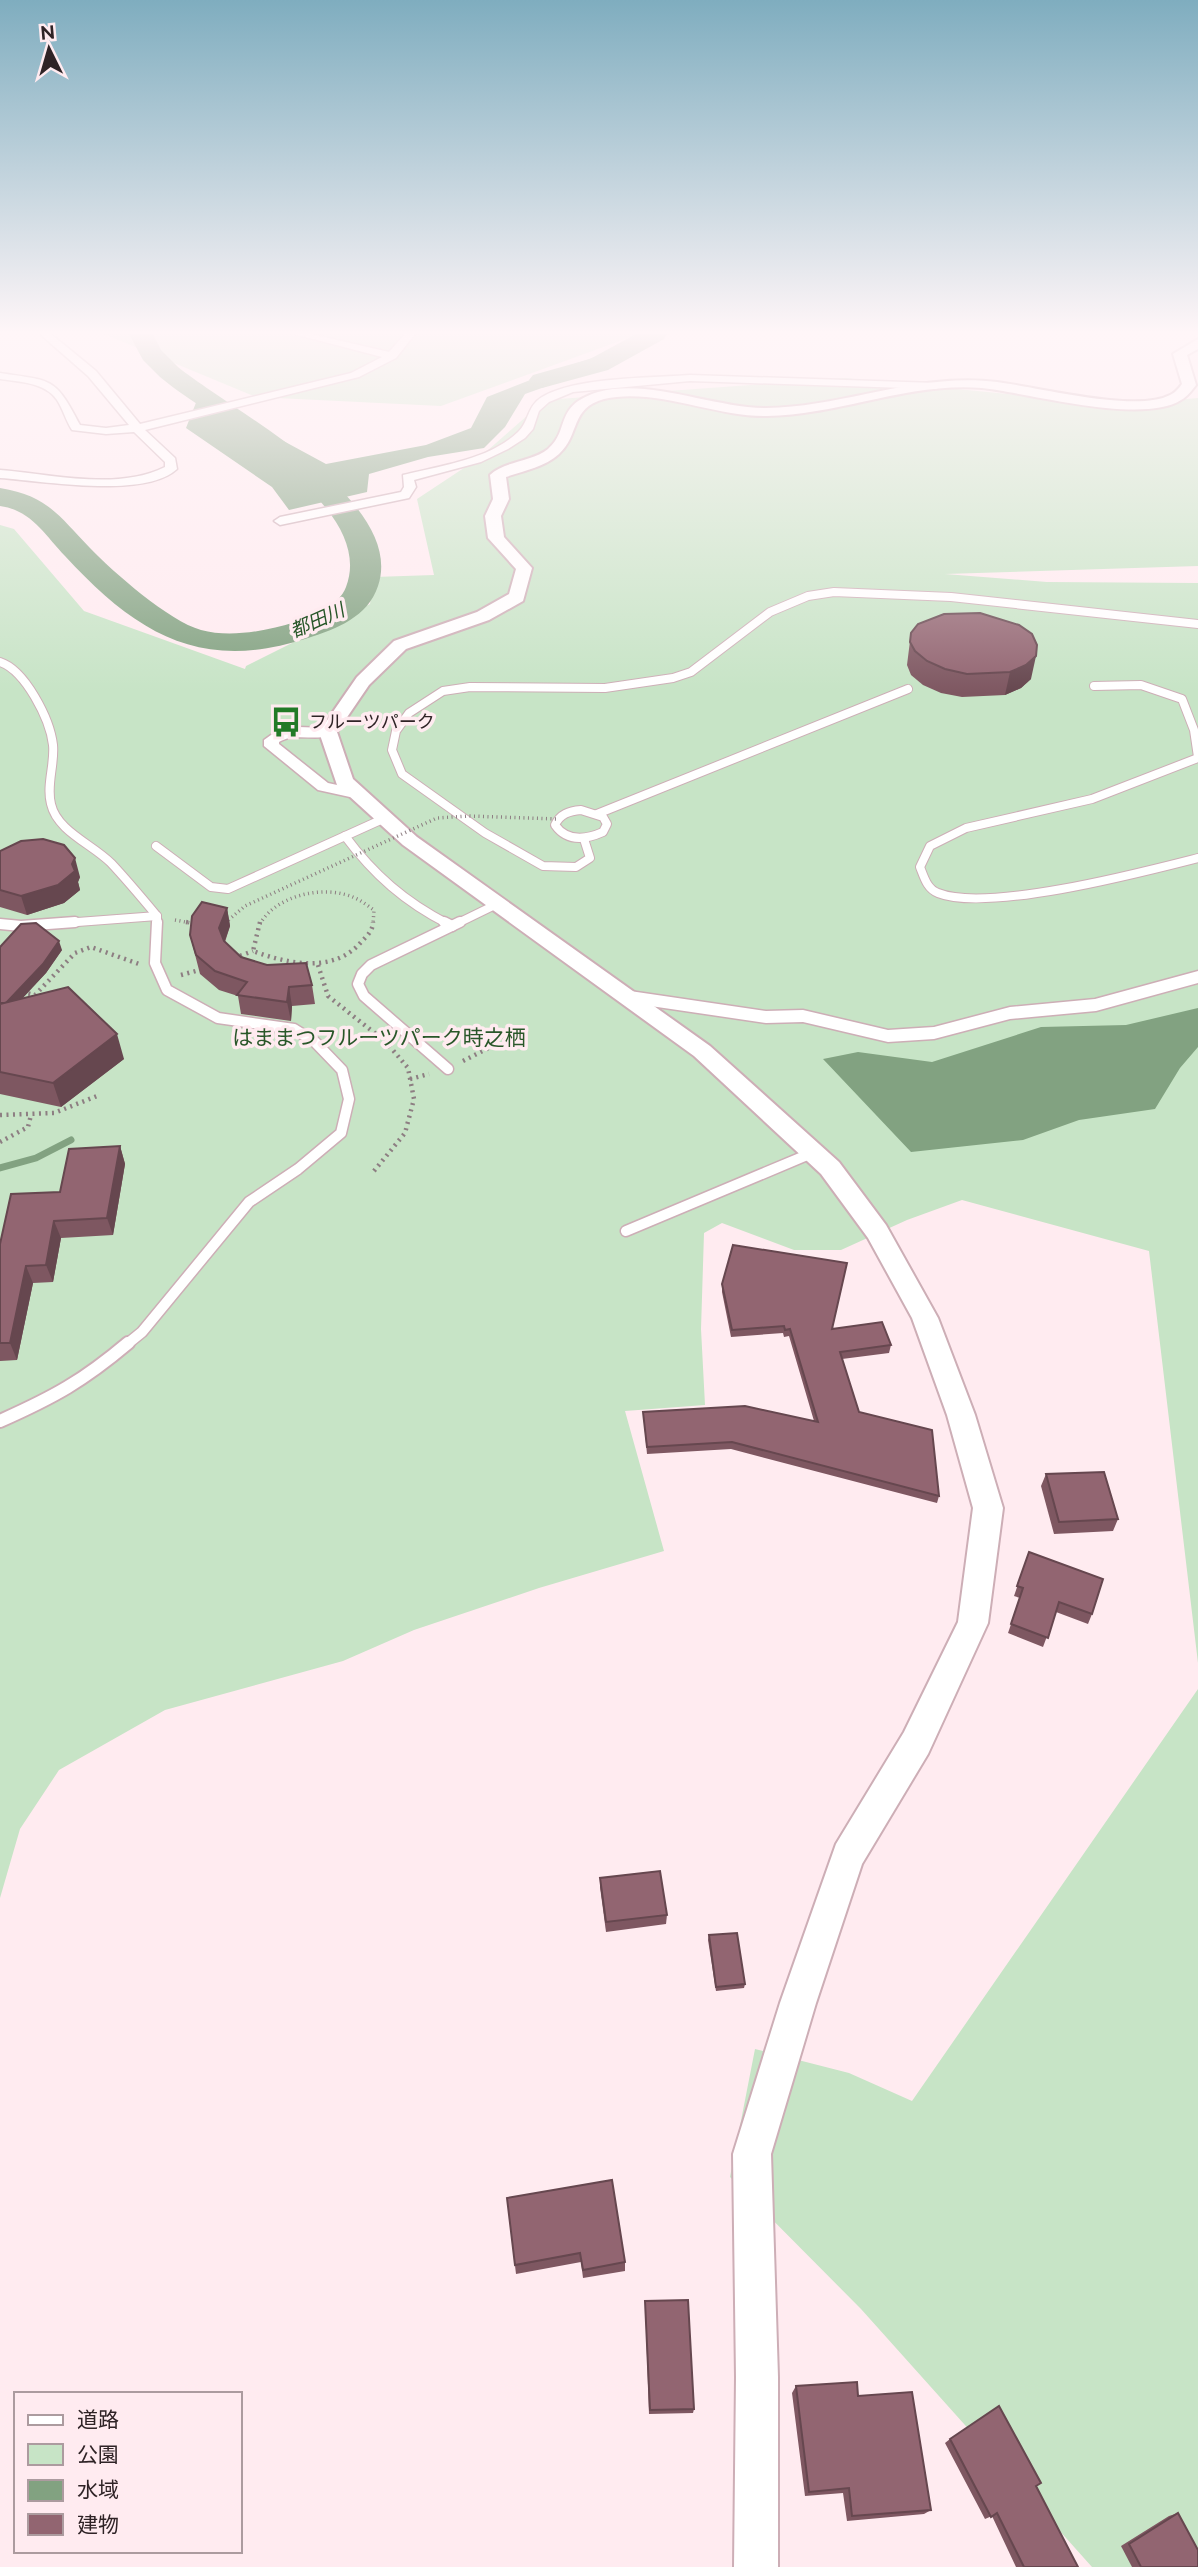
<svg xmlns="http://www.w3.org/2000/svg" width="1198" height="2567" font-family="Raleway,'Noto Sans JP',sans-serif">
	<rect width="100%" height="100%" fill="#ffebf0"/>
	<!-- green -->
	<g fill="#c7e4c6">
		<polygon points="104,334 639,334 441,406 256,397"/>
		<polygon points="845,378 1119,405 1198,398 1198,566 945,574 1047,582 1198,583 1198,1663 1149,1251 962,1200 907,1220 841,1250 794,1250 722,1223 704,1233 701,1329 705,1405 625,1411 664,1551 539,1588 414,1630 343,1661 165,1710 59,1770 20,1829 0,1898 0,525 14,529 84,611 245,669 246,666 370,604 374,577 434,575 417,499 479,458 545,400"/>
		<polygon points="1198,1689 1198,2567 1092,2567 861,2309 730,2177 755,2049 849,2073 912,2101"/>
	</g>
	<!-- water -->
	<g fill="#82a281">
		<polygon points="625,347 598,368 525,394 505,427 484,448 428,457 369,474 367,492 289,510 272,487 186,428 199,395 326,464 426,445 471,428 487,397 553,371"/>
		<polygon points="1198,1008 1198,1047 1180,1068 1155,1109 1079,1120 1023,1140 911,1152 823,1059 858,1052 932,1062 1041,1027 1126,1025"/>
	</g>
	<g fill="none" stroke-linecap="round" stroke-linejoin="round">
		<!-- stream -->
		<polyline stroke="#82a281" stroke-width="7" points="0,1168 36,1158 71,1140"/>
		<!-- river -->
		<g fill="#82a281" fill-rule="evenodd">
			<path d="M129,334h24l8,16 17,17c54,44 229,133 200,219 -10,31 -42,43 -70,52 -107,35 -171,-4 -243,-82 -20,-21 -34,-46 -65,-50v-18c48,8 58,27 90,60 23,24 79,73 111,82 29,8 66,1 94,-8 18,-6 44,-16 51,-35 32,-84 -134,-166 -186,-210l-17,-17z"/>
			<polygon points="636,334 667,334 664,339 608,370 542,388 533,385 529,380 533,375 590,359"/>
		</g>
		<!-- service-far3 casing -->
		<g stroke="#cdaeb6" stroke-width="8">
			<polyline id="service-far3" points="824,593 869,593"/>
		</g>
		<!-- service-far2 casing -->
		<g stroke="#cdaeb6" stroke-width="10">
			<g id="service-far2">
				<path d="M0,662c25,8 50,57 53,83 2,19 -7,40 -2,59 6,27 41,40 60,59 16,17 31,35 46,53v8"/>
				<polyline points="1094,686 1141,685 1182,699 1194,730 1198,757"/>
				<path d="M1198,758l-106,41 -126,29 -36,18 -10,21c4,10 7,22 18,26 49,20 205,-21 260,-35"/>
				<path d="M581,810l22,7 4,7 -4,8c-18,8 -36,10 -48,-7 5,-11 14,-14 26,-15z"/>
				<polyline points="597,814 908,689"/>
				<path d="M345,836c29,39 60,66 103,88"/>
				<polyline points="584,839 590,858 576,867 543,866 485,833 402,774 392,750 396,731 409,713 443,691 470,687 605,688 673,678 691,672 770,612 808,596 834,592 951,597 1198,624"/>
				<polyline points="156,846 211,887 228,889 385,818"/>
				<polyline points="51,924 157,916"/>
				<polyline points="456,924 495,905"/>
			</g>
		</g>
		<!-- service-far1 casing -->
		<g stroke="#cdaeb6" stroke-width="13">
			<g id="service-far1">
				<polyline points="444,922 452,926"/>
				<polyline points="0,924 21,926 75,922"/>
				<polyline points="448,1069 364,996 358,984 362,974 371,965 460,922"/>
				<polyline points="626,1231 812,1153"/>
				<polyline points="126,1345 142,1332 249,1202 298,1169 341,1133 349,1099 342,1070 315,1042 294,1029 218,1018 167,990 155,963 157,922"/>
			</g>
		</g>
		<!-- service casing -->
		<g stroke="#cdaeb6" stroke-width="16">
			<path id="service" d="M0,1421c54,-24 83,-40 128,-78"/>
		</g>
		<!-- minor casing -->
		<g stroke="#cdaeb6" stroke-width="3">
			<g id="minor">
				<path d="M40,334h11l45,37 44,53 211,-51 31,-16 -88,-23h17l78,18 16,-18h10l-19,24 -37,19 -214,53 30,28 2,11c-32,30 -134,12 -177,9v-8c51,4 117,21 165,-3v-5l-31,-30 -28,2 -34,-4c-6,-9 -9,-21 -15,-30 -12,-18 -38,-18 -57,-21v-6c53,8 55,4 80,52l26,3 23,-3 -41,-49z"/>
				<path d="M690,375l246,8 6,3 -6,3 -246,-8 -117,11 -24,10 -10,9 -6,18 -8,9 -17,11 -27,13 -67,18 2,7 -7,11 -129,27 -6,-4 6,-4 121,-25 3,-5 -1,-12c36,-9 86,-15 115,-43 11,-10 9,-26 24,-35 33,-20 108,-19 148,-22z"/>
				<path d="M298,727l30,1 7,4c-13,12 -39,-1 -56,10v2l49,39 37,8 2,3 -2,3 -6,2 -41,-9 -54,-44v-6l14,-10z"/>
				<polygon points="1198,971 1198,983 1096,1011 1010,1019 934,1039 888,1042 803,1022 766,1023 630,1003 621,997 630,991 766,1011 803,1010 888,1030 934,1027 1010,1007 1095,999"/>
			</g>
		</g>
		<!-- tertiary casing -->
		<g stroke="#cdaeb6" stroke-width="4">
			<path id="tertiary" d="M1198,339v10l-11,6 9,30c-4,5 -9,12 -15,15 -39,25 -152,-7 -199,-12 -73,-6 -143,27 -215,28 -52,1 -113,-29 -163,-17 -34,9 -24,36 -45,55 -14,13 -36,17 -53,23l3,22 -8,17 3,21 28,31 -9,33 -34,19 -83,29 -37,36 -32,47 16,47 64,58 293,209 129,116 47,63 52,93 37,97 28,93 -15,115 -60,131 -66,110 -46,139 -45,151 7,223v190h-44l2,-190 -3,-223 47,-151 56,-159 68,-112 54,-110 15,-114 -26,-93 -35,-97 -44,-80 -47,-64 -127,-118 -291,-211 -66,-60 -18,-53 38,-55 37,-36 83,-29 32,-18 7,-25 -28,-31 -3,-22 8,-17 -3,-24c14,-14 42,-13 58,-26 23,-20 5,-43 50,-57 51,-14 115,16 168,16 78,-1 152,-36 231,-26 40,5 139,31 173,13 5,-2 9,-7 12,-11l-9,-30z"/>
		</g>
		<!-- path-far1 -->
		<g stroke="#8d7e82" stroke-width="3.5" stroke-dasharray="1 3.5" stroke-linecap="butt">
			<polyline points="175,920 196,924"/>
			<path d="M260,924c16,-29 65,-40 95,-26 7,3 13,8 19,12l-1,14"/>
		</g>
		<!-- path -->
		<g stroke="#8d7e82" stroke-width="4.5" stroke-dasharray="2 4.5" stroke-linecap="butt">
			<polyline points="186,922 197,924"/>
			<path d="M260,922l-7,29c35,13 82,23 109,-10 6,-6 11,-11 11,-19"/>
			<polyline points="234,958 253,951"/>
			<polyline points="318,965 328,996 377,1035"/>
			<polyline points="181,975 203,969"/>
			<polyline points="22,992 35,995 75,953 91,947 139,964"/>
			<polyline points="463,1061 506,1039"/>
			<polyline points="410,1079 429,1074"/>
			<polyline points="0,1115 54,1113 97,1096"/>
			<polyline points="0,1142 28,1127 31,1115"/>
			<polyline points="374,1171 405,1133 414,1099 408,1068 386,1042"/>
		</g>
		<!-- service-far3 -->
		<use href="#service-far3" stroke="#fff" stroke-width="6"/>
		<!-- service-far2 -->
		<use href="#service-far2" stroke="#fff" stroke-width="8"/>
		<!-- service-far1 -->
		<use href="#service-far1" stroke="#fff" stroke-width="10"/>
		<!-- service -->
		<use href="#service" stroke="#fff" stroke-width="12"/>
		<!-- minor -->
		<use href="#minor" fill="#fff" fill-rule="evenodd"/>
		<!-- tertiary -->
		<use href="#tertiary" fill="#fff" fill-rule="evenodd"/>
		<!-- path-bridge -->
		<polyline stroke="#8d7e82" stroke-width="3.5" stroke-dasharray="1 3.5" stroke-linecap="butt" points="225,923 245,906 437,818 469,816 557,819"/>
	</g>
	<!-- wall -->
	<g fill="#7e5761">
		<polygon points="911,633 1031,679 1021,688 1005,695 962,697 941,693 923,685 911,675 907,665"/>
		<polygon points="0,851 80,877 78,882 80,890 64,903 27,915 0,907"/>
		<polygon points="227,908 230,926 225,942 241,957 312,985 315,1004 292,1006 291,1021 241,1014 238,996 219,990 200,974 190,935"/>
		<polygon points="0,947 62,950 46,973 22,998 124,1059 61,1107 0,1094"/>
		<polygon points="120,1146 125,1164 113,1235 61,1238 53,1282 33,1283 17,1360 0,1361 0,1244 60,1192"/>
		<polygon points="722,1284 832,1329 891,1345 889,1353 842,1359 859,1412 939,1496 937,1503 731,1449 647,1454 643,1412 814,1421 789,1336 784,1337 783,1333 731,1337 722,1292"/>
		<polygon points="1046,1474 1118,1519 1113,1531 1054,1534 1041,1486"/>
		<polygon points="1029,1552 1092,1614 1088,1624 1056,1612 1043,1647 1008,1633 1020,1598 1014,1596"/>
		<polygon points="600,1878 667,1915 666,1924 606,1932 600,1887"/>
		<polygon points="709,1935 745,1984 744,1988 716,1991 708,1940"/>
		<polygon points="507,2198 625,2262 625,2271 583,2278 581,2262 516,2274"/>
		<polygon points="645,2301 694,2409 693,2413 649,2414"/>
		<polygon points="796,2386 858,2396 931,2510 924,2514 847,2521 843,2493 805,2496 792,2393"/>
		<polygon points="950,2439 1036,2486 1078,2567 1016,2567 992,2516 985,2519 945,2443"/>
		<polygon points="1178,2513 1198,2567 1132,2567 1121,2546 1169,2516"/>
	</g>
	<!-- shaded-wall -->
	<g fill="#66474f">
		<polygon points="1036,656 1031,679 1021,688 1005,695 1010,672"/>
		<polygon points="75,858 80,877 78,882 80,890 64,903 27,915 21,896 72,864"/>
		<polygon points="227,908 230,926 223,946 219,928"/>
		<polygon points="59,941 62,950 46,973 10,1012 6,1003"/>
		<polygon points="289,987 292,1006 291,1021 287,1002"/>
		<polygon points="117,1034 124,1059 61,1107 53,1083"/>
		<polygon points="120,1146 125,1164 113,1235 107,1218"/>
		<polygon points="54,1221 61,1238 53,1282 46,1265"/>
		<polygon points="26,1266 33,1283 17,1360 10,1343"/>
	</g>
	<!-- building -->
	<g fill="#926571" stroke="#66474f" stroke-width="2">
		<polygon points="980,613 1019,625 1032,634 1037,645 1036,656 1026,665 1010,672 967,674 945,669 927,661 915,651 910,642 911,633 918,624 944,614"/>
		<polygon points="43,839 64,845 75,858 72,864 75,871 58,885 21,896 0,890 0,851 21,841"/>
		<polygon points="202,902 227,908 219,928 224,941 241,957 267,965 306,963 312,985 289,987 287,1002 237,995 247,982 215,971 196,955 190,935 192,916"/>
		<polygon points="36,923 59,941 43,964 6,1003 0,1003 0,947 21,924"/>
		<polygon points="68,987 117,1034 53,1083 0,1072 0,1004"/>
		<polygon points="120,1146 107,1218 54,1221 46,1265 26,1266 10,1343 0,1343 0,1244 11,1194 60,1192 69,1149"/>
		<polygon points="733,1245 847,1263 832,1329 882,1322 891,1345 840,1352 859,1412 932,1430 939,1496 732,1442 647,1447 643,1412 745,1406 818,1422 790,1329 785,1330 784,1326 732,1330 722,1284"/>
		<polygon points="1104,1472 1118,1519 1059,1522 1046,1474"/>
		<polygon points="1029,1552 1103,1579 1092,1614 1059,1602 1048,1638 1011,1624 1023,1588 1017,1586"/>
		<polygon points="660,1871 667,1915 606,1922 600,1878"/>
		<polygon points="737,1933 745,1984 716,1987 709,1935"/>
		<polygon points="612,2180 625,2262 583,2270 580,2253 515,2265 507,2198"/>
		<polygon points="688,2300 694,2409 650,2410 645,2301"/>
		<polygon points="857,2382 858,2396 912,2392 931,2510 852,2516 849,2488 809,2492 796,2386"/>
		<polygon points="999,2406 1041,2483 1036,2486 1078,2567 1024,2567 997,2513 991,2517 950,2439"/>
		<polygon points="1178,2513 1198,2550 1198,2567 1141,2567 1129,2544"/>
	</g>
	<!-- sky -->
	<linearGradient id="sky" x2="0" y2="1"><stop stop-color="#7fadbf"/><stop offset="0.48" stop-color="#fff6f8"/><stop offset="1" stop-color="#fff6f8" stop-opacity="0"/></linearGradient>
	<rect width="1198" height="693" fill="url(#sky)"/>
	<!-- icons -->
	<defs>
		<g id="bus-bare" transform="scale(2.415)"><path d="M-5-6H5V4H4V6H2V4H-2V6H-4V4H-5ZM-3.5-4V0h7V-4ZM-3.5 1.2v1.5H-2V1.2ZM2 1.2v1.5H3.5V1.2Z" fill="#227a27" stroke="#ffebf0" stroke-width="2.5" paint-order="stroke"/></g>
	</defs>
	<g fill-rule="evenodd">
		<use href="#bus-bare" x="286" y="722"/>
	</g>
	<g text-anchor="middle" stroke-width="7" stroke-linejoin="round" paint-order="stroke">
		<!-- far-poi labels -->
		<g font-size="18" fill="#2f2326" stroke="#ffebf0" text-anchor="start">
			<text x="309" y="728">フルーツパーク</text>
		</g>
		<!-- far-water labels -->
		<g font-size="19" font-style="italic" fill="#275628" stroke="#ffebf0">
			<text transform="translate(317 620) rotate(-24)" y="7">都田川</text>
		</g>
		<!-- park labels -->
		<g font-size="21" fill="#295729" stroke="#ffebf0">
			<text x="379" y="1045">はままつフルーツパーク時之栖</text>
		</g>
	</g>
	<!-- legend -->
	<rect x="14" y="2392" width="228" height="161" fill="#ffebf0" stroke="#ac9b9f" stroke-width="2"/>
	<rect x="28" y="2415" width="35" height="10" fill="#ffffff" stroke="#ac9b9f" stroke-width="2"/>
	<text x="77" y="2427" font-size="21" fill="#2f2326">道路</text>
	<rect x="28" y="2444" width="35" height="21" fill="#c7e4c6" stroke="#ac9b9f" stroke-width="2"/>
	<text x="77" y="2462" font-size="21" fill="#2f2326">公園</text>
	<rect x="28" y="2480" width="35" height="21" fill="#82a281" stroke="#ac9b9f" stroke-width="2"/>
	<text x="77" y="2497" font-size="21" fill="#2f2326">水域</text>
	<rect x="28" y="2514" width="35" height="21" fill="#926571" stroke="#ac9b9f" stroke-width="2"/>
	<text x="77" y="2532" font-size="21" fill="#2f2326">建物</text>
	<!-- north arrow -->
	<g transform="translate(49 49) rotate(355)" stroke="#ffebf0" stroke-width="5" paint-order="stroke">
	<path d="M0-5L12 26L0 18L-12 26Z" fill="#2f2326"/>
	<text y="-10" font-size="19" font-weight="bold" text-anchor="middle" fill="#2f2326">N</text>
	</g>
</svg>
